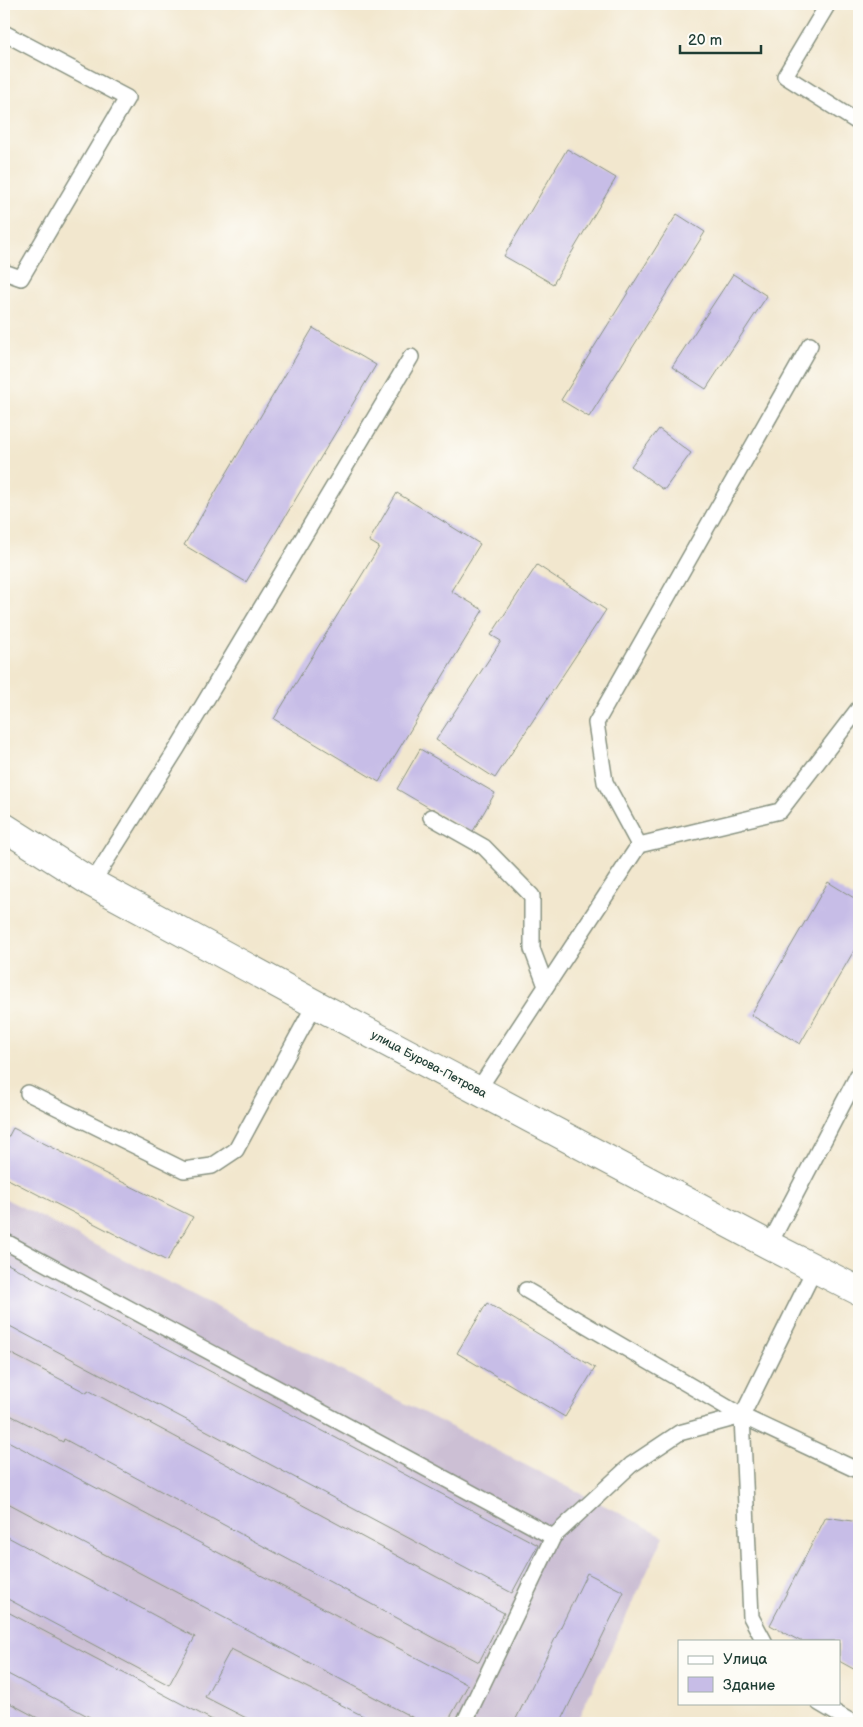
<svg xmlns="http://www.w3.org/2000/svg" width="863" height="1727" font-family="'Balsamiq Sans',sans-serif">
	<rect width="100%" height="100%" fill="#fdfcf7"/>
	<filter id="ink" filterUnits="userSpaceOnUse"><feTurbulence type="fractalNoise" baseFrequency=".02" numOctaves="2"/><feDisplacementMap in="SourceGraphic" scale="10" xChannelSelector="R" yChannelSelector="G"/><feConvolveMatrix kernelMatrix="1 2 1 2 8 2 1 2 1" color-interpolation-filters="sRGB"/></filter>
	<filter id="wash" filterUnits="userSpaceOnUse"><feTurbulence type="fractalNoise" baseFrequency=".0096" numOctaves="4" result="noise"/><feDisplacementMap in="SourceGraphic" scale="20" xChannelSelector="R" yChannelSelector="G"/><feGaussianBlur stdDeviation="1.12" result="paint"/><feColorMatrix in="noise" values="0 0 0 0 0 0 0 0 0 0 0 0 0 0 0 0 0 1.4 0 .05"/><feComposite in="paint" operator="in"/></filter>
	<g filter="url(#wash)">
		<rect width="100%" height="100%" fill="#f2e7ce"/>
		<!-- industrial -->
		<polygon fill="#ccbfd4" points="4,1198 664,1536 576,1723 4,1723"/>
		<g id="blocks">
			<!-- building -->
			<g fill="#c7bde7">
				<polygon points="567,149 616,178 553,284 504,256"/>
				<polygon points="677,214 705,232 589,417 561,400"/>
				<polygon points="733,274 767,296 706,389 672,367"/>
				<polygon points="313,328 376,365 246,582 184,545"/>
				<polygon points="659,429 691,453 664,490 631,466"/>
				<polygon points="397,493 480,544 451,591 483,610 379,782 274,719 379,547 369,541"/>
				<polygon points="537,565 606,610 495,778 436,740 501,641 491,635"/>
				<polygon points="420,749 495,793 472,833 397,789"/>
				<polygon points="828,882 859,901 859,942 800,1044 751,1015"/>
				<polygon points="13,1128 193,1217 167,1261 4,1177 4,1145"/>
				<polygon points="4,1262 538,1545 512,1593 4,1323"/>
				<polygon points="487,1303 595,1368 565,1417 457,1353"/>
				<polygon points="4,1350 87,1393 88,1390 504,1613 479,1662 64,1439 63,1442 4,1412"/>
				<polygon points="4,1439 468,1685 447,1723 423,1723 4,1501"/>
				<polygon points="826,1517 852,1521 859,1525 859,1672 839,1661 839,1641 800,1641 770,1625"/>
				<polygon points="4,1535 195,1637 169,1685 4,1597"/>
				<polygon points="587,1573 624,1592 560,1723 514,1723"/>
				<polygon points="4,1610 218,1723 101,1723 4,1672"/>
				<polygon points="231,1649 377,1723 256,1723 205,1697"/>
				<polygon points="4,1700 47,1723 4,1723"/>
			</g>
		</g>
	</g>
	<g filter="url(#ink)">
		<use href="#blocks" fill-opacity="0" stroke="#889281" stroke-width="1"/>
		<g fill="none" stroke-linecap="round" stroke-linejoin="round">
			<!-- service casing -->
			<g stroke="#889281" stroke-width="18">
				<g id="service">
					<polyline points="828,4 785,76 859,123"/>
					<polyline points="4,33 127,98 21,278 4,272"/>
					<polyline points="431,817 484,847 532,896 532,949 546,986"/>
					<polyline points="639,845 605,782 596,723 810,345"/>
					<polyline points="92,883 178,747 411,357"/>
					<polyline points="478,1090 639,845 780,811 859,708"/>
					<polyline points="28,1093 184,1170 212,1166 236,1150 315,1004"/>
					<polyline points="4,1241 553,1537"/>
					<polyline points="769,1245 859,1073"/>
					<polyline points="815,1268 742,1416 859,1471"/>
					<polyline points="526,1290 742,1416"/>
					<polyline points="742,1416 751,1617 764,1641"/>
					<polyline points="819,1703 853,1723"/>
					<polyline points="464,1723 553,1537 631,1465 679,1433 742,1416"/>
				</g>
			</g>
			<!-- secondary casing -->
			<g stroke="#889281" stroke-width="30">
				<polyline id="secondary" points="4,827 92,883 315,1004 769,1245 859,1291"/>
			</g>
			<!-- service -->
			<use href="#service" stroke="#fff" stroke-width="15"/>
			<!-- secondary -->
			<use href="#secondary" stroke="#fff" stroke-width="28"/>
		</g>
	</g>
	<g text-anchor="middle" stroke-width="4" stroke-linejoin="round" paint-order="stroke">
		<!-- street labels -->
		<g font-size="12" fill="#1f3d34" stroke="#fdfcf7">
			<text transform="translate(429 1064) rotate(28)" y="4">улица Бурова-Петрова</text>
		</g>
	</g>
	<!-- margin -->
	<rect width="863" height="1727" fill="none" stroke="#fdfcf7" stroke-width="20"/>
	<!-- legend -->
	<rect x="678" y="1640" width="162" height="65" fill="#fdfcf7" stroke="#a4b0a9"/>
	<rect x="688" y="1656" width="25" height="8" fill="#ffffff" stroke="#a4b0a9"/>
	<text x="723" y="1664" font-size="15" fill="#1f3d34">Улица</text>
	<rect x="688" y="1677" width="25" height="15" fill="#c7bde7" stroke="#a4b0a9"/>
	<text x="723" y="1690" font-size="15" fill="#1f3d34">Здание</text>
	<!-- scale -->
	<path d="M680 45v8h81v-8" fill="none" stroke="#1f3d34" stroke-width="2.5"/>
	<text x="688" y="45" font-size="15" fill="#1f3d34" stroke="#fdfcf7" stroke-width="4" paint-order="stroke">20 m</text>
</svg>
